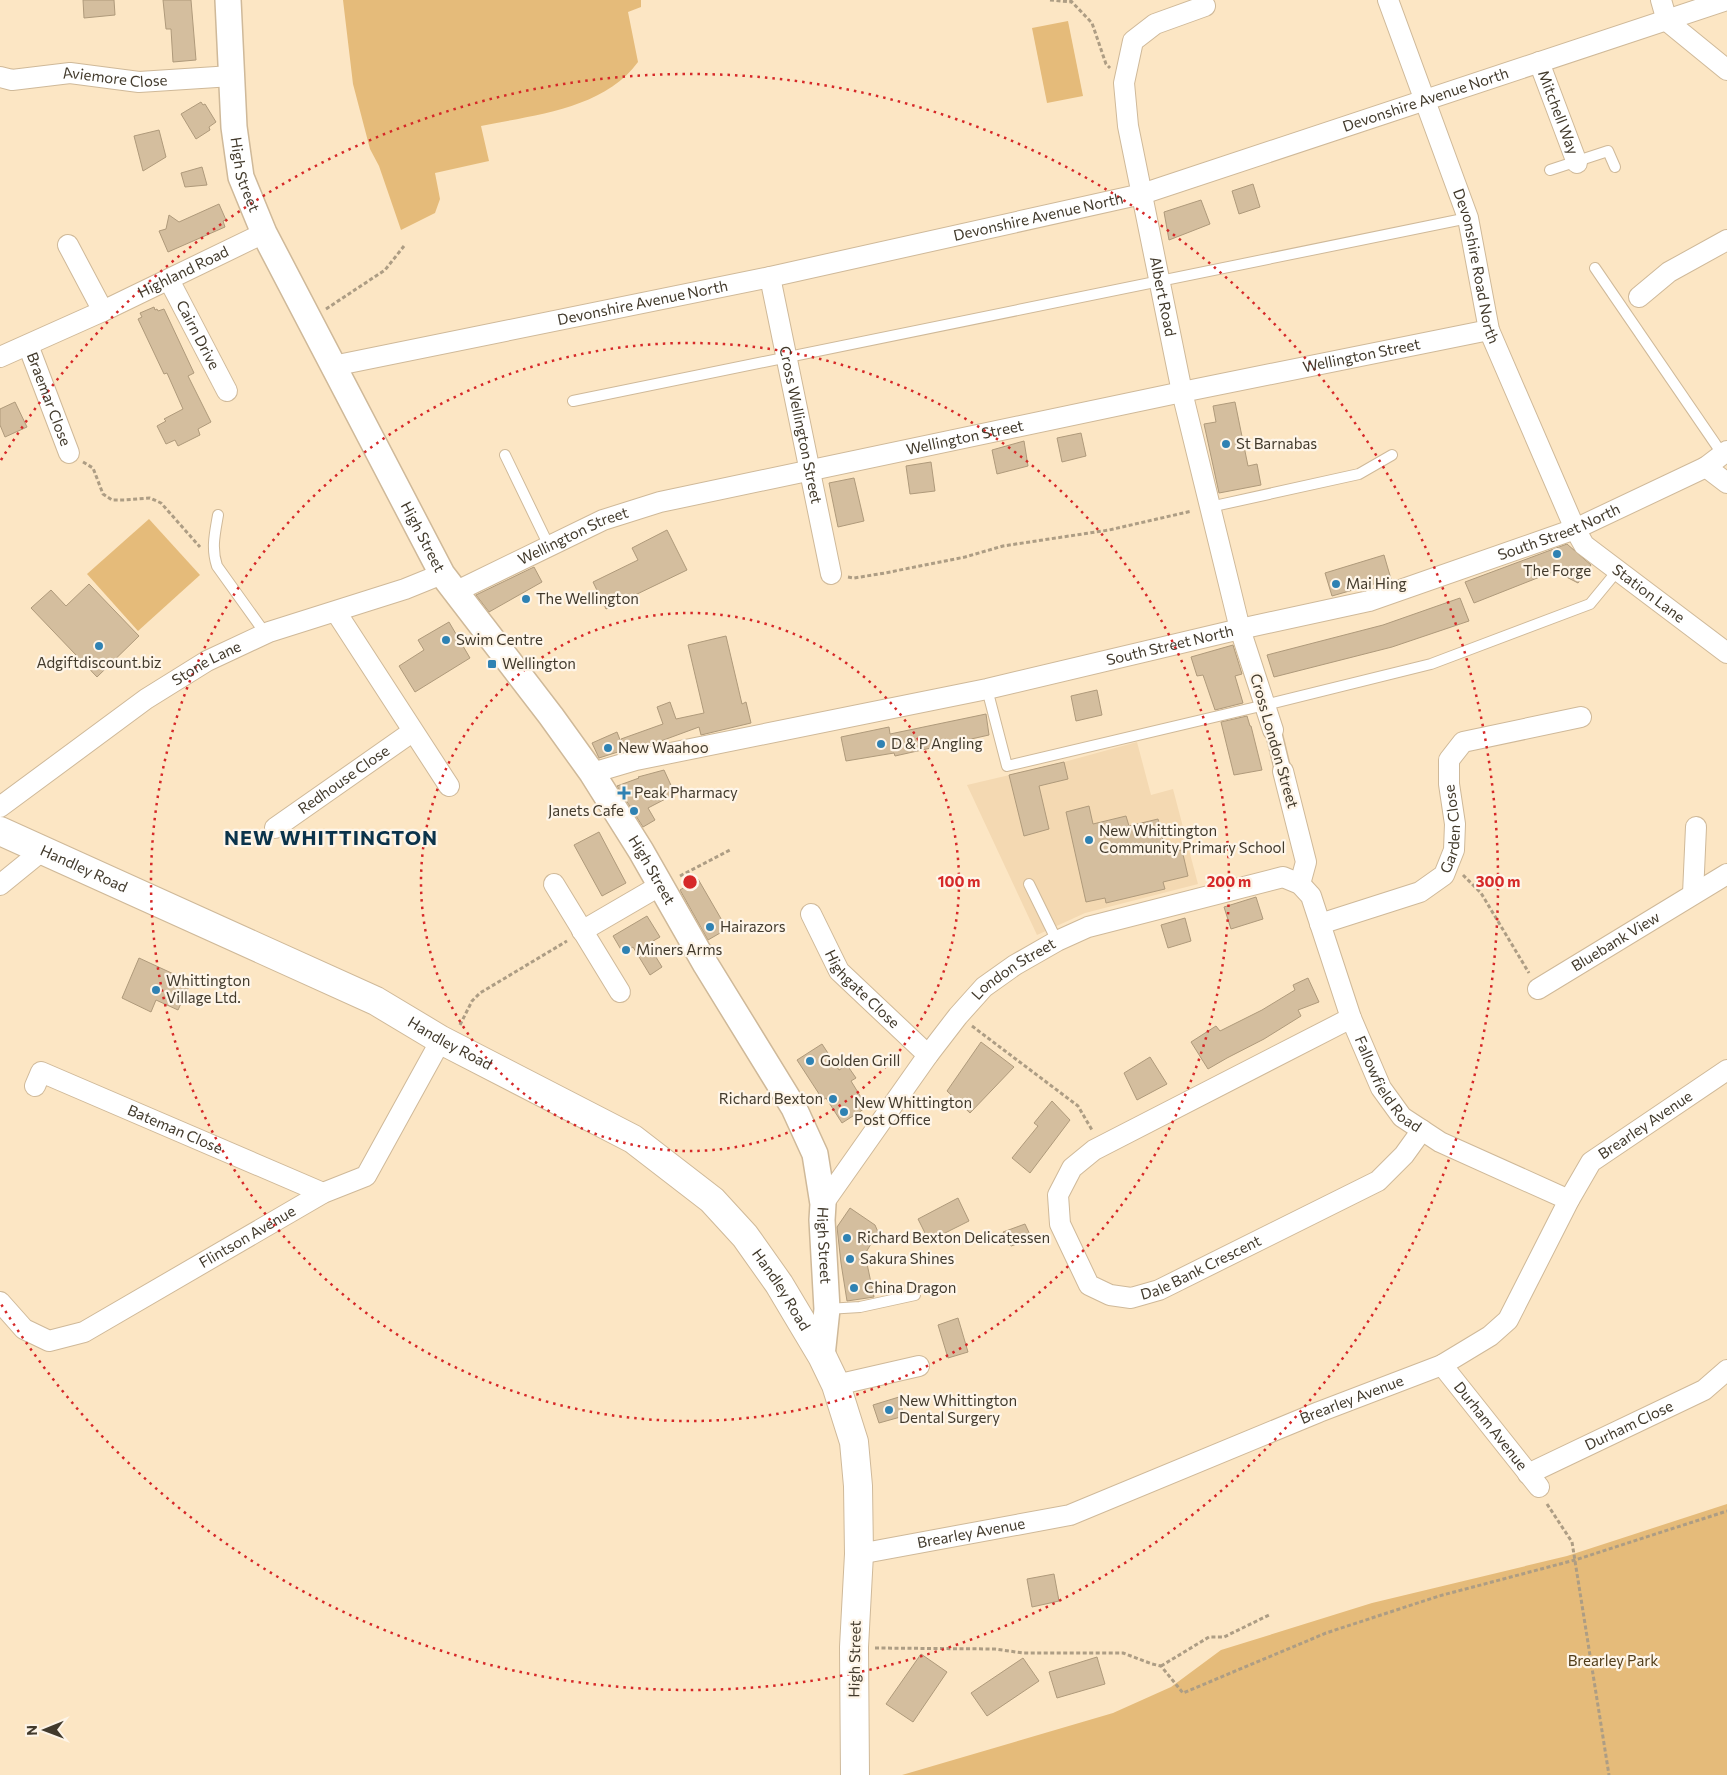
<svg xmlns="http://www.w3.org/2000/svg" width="1727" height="1775" font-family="Commissioner,sans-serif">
	<rect width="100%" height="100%" fill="#fce6c4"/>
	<!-- built -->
	<polygon fill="#f4d9b2" points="1137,742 1151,795 1173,789 1198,884 1085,913 1037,935 967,785 1064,762"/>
	<!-- green -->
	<g fill="#e5bb7a">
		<path d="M343,0h298v7l-13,5 10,50c-34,47 -104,53 -157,64l8,35 -54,12 5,26 -5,14 -34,17 -22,-64 -9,-17 -17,-65z"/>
		<polygon points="1068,21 1083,96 1047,103 1032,28"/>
		<polygon points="149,519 200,575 138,631 87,574"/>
		<polygon points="1727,1504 1727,1775 902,1775 1113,1713 1171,1687 1221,1650 1372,1603 1567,1556"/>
	</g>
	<!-- building -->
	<g fill="#d4be9e" stroke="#af9a7b">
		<polygon points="83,0 114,0 115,15 84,18"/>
		<polygon points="163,0 191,0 196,60 173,62 171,29 166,29"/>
		<polygon points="201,102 203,105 205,104 216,122 209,127 210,130 196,139 181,114"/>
		<polygon points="159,130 166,157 143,171 134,136"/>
		<polygon points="202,167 207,185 185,187 181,173"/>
		<polygon points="1253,184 1260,207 1239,214 1232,191"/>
		<polygon points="1201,200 1210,224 1169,240 1164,212"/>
		<polygon points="219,204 226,220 223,221 225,227 168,252 159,231 166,229 169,215 179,222"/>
		<polygon points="154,307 155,310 157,309 158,311 164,309 194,373 188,376 211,422 198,429 200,435 178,446 175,440 166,444 157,426 166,421 164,419 183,409 167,373 164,374 138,319 142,317 140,313"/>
		<polygon points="15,402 27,427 5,437 0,425 0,409"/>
		<polygon points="1235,402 1248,466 1257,464 1261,485 1219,493 1204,424 1216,422 1213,406"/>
		<polygon points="1081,433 1086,456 1062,462 1057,438"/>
		<polygon points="1024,441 1028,466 997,474 992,450"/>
		<polygon points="931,462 935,491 910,494 906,466"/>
		<polygon points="854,478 864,521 838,527 829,483"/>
		<polygon points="667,530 687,570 606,609 593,582 638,560 632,548"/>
		<polygon points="1567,544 1591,565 1578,583 1555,571 1474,603 1465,582"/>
		<polygon points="1384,555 1391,579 1332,596 1325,573"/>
		<polygon points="534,567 542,582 489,612 476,595"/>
		<polygon points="89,584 139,636 97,677 31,608 51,590 66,606"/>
		<polygon points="1460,598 1469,621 1392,647 1274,677 1267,655 1383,625"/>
		<polygon points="449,622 470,658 415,692 399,666 424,650 418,640"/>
		<polygon points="726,636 742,704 746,702 751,723 701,735 699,727 650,745 624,751 621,739 663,724 657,707 670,702 676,719 704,713 688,645"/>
		<polygon points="1233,645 1242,674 1235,676 1243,703 1215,710 1203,675 1197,676 1191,657"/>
		<polygon points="1097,690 1102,715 1076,721 1071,696"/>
		<polygon points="986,714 989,735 895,756 894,753 846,761 841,737 889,727 890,734"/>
		<polygon points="1247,716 1250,726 1251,726 1262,770 1234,775 1221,722"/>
		<polygon points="617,732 624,750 599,758 592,743"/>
		<polygon points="1064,762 1068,779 1039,786 1049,829 1024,836 1009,775"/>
		<polygon points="664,770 675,794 648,808 655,820 643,827 617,786 639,778 638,777"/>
		<polygon points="1089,806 1093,824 1126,816 1129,826 1158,819 1166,853 1182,850 1188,876 1163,882 1165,889 1106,903 1105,898 1086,902 1066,812"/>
		<polygon points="599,832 626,883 602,896 574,845"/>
		<polygon points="698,879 727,929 708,940 680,890"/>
		<polygon points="1256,897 1263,919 1231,929 1224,907"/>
		<polygon points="647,916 660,937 648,944 662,967 650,975 633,947 623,953 613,936"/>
		<polygon points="1185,918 1191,941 1168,948 1161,925"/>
		<polygon points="139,958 191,982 178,1010 156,1000 151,1012 122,998"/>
		<polygon points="1308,978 1319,1002 1298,1010 1301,1016 1264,1039 1227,1058 1208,1069 1191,1042 1216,1026 1220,1031 1262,1010 1295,990 1293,985"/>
		<polygon points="981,1042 1014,1067 970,1113 947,1091"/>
		<polygon points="822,1044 839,1070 847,1065 856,1078 851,1081 867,1107 842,1123 826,1098 823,1100 797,1060"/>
		<polygon points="1150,1057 1167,1084 1137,1100 1124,1073"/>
		<polygon points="1052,1101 1070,1120 1030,1173 1012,1158 1038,1126 1034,1123"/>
		<polygon points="958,1198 969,1221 929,1241 918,1219"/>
		<polygon points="850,1208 875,1225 878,1232 865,1254 874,1297 847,1301 841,1263 837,1227"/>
		<polygon points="1025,1224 1032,1239 1011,1246 1003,1232"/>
		<polygon points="958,1318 968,1352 948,1358 938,1325"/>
		<polygon points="899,1397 904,1416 879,1423 873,1405"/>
		<polygon points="1054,1574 1059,1601 1032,1607 1027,1579"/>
		<polygon points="921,1654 947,1672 913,1722 886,1704"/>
		<polygon points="1097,1657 1105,1684 1057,1698 1049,1672"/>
		<polygon points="1023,1658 1039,1681 987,1716 971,1693"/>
	</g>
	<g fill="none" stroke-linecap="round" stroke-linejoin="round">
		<!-- service casing -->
		<g stroke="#cfb999" stroke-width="12">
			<g id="service">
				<polyline points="1550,170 1608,151 1615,167"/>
				<polyline points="1595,268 1723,455"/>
				<polyline points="573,401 1468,218"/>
				<polyline points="505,455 549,546"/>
				<polyline points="1210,507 1359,474 1392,455"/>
				<path d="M218,515c-3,18 -7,33 -1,51l48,67"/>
				<polyline points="987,689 1007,766 1265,705 1431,664 1590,604 1618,570"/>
				<polyline points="1029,884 1057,941"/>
				<polyline points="827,1309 860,1307 915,1295"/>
			</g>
		</g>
		<!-- pedestrian casing -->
		<g stroke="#cfb999" stroke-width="18">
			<polyline id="pedestrian" points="1273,730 1283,771"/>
		</g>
		<!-- minor casing -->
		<g stroke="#cfb999" stroke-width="22">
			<g id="minor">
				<path id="s1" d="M1388,0l80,218 21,112 86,199 9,16 143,108"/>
				<polyline points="1661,0 1667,21 1727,70"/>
				<path id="s2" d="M1205,6l-50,18 -22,17 -9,42 4,43 54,266 58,237 33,101"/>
				<path id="s3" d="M1539,62l38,101"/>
				<path id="s4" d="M0,77l12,3 58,-7 69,9 93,-6"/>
				<polyline points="68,245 103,311"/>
				<path id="s5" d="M770,277l61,297"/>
				<path id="s6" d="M169,280l58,111"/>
				<polyline points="1639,297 1669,272 1727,240"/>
				<path id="s7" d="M28,345l41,108"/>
				<path id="s8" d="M0,357l103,-46 161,-78"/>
				<path id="s9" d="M333,366l437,-89 372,-83 585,-194"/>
				<polyline points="1706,467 1727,483"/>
				<path id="s10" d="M455,592l148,-72 57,-18 522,-110 307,-62"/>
				<polyline points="336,612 449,786"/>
				<polyline points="1283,771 1306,862 1300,884"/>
				<path id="s11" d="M592,773l44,-13 351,-71 253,-60 129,-28 206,-72 131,-62 21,-16"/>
				<path id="s12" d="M0,807l146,-108 61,-38 62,-29 136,-43 37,-15"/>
				<path id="s13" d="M275,828l137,-96"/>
				<polyline points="554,884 620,992"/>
				<polyline points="0,885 43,850"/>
				<polyline points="1693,894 1696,827"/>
				<path id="s14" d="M811,914l28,57 89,84"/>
				<path id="s15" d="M1320,924l100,-32 24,-17 10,-25 1,-26 -6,-40v-24l14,-18 118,-25"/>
				<polyline points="582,931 661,885"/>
				<path id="s16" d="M1538,989l189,-115"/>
				<path id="s17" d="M1351,1018l-257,132 -22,18 -14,27 2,29 29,61 21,10 21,3 28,-8 219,-109 26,-26 18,-25"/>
				<path id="s18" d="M35,1086l6,-14 282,121"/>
				<path id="s19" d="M823,1204l105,-149 30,-39 26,-29 31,-22 42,-24 31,-14 195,-50 17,7 11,12 40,122 30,70 21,29 38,25 129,58"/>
				<path id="s20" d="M0,1302l24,27 25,12 35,-9 239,-139 43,-17 75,-136"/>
				<path id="s21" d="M1442,1365l97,122"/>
				<polyline points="836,1385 919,1366"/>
				<path id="s22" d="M1528,1474l176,-84 23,-20"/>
				<path id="s23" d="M859,1554l211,-39 249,-103 123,-47 48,-29 18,-16 61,-120 22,-38 136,-92"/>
			</g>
		</g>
		<!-- tertiary casing -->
		<g stroke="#cfb999" stroke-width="28">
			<g id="tertiary">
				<path id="s24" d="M228,0l6,127 7,50 23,56 178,341 109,142 41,57 49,78 65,114 88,143 21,46 8,50 -1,16 5,89 -5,47"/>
			</g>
		</g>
		<!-- secondary casing -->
		<g stroke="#cfb999" stroke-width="30">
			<g id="secondary">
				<path id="s25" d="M0,831l376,170 65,39 192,99 79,61 33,36 34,48 43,72 14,29 18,57 4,44 1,68 -5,93 1,128"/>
			</g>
		</g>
		<!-- path -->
		<g stroke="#ad9d84" stroke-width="3" stroke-dasharray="4 2.5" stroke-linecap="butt">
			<polyline points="1050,0 1072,2"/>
			<polyline points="1070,0 1092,23 1106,64 1110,68"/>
			<polyline points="326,309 385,270 404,246"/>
			<polyline points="83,462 93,468 103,494 112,500 125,500 150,498 161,503 200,547"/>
			<polyline points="848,577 854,578 885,573 965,557 1003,546 1109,530 1192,511"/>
			<polyline points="1463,875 1481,893 1529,973"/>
			<polyline points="680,876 730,850"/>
			<polyline points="460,1025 472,1001 480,993 567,941"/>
			<polyline points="972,1026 1078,1106 1092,1130"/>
			<polyline points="1547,1504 1572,1542 1609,1775"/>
			<polyline points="875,1648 995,1649 1023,1653 1123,1653 1152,1664 1161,1666 1183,1693 1326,1633 1439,1596 1575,1560 1727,1511"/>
			<polyline points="1161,1666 1209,1637 1224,1637 1271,1614"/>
		</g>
		<!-- service -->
		<use href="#service" stroke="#fff" stroke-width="10"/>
		<!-- pedestrian -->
		<use href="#pedestrian" stroke="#fff" stroke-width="15"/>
		<!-- minor -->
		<use href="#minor" stroke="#fff" stroke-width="20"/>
		<!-- tertiary -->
		<use href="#tertiary" stroke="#fff" stroke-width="25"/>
		<!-- secondary -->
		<use href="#secondary" stroke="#fff" stroke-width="28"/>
	</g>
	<!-- distance rings -->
	<g fill="none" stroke="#d62828" stroke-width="2.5" stroke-dasharray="2.5 5">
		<circle cx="690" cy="882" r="269"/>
		<circle cx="690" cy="882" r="539"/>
		<path d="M1 460A808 808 0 1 1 1 1304"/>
	</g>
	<!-- markers -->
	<g fill="#2f82b3" stroke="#fef5e8" stroke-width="2">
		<circle cx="1226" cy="444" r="5"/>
		<circle cx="1557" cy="554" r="5"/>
		<circle cx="1336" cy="584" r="5"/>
		<circle cx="526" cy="599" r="5"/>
		<circle cx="446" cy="640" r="5"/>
		<circle cx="99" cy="646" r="5"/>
		<rect x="487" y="659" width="10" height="10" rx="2.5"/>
		<circle cx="881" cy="744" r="5"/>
		<circle cx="608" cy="748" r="5"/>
		<path d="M621.5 785.5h5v5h5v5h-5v5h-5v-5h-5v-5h5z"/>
		<circle cx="634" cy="811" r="5"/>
		<circle cx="1089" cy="840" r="5"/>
		<circle cx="710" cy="927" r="5"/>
		<circle cx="626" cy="950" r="5"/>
		<circle cx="156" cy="990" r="5"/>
		<circle cx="810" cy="1061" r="5"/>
		<circle cx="833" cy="1099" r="5"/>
		<circle cx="844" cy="1112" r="5"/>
		<circle cx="847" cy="1238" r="5"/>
		<circle cx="850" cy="1259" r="5"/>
		<circle cx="854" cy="1288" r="5"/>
		<circle cx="889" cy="1410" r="5"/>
	</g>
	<g text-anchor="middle" stroke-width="4.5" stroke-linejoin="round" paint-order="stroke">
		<!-- street labels -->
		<g font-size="15" fill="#423a2c" stroke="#fef5e8">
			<text dy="5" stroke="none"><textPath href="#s4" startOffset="116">Aviemore Close</textPath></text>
			<text dy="5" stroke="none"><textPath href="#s9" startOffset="1126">Devonshire Avenue North</textPath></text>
			<text dy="5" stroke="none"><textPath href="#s3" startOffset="54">Mitchell Way</textPath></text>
			<text dy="5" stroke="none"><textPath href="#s24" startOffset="176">High Street</textPath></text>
			<text dy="5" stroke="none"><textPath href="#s9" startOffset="721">Devonshire Avenue North</textPath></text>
			<text dy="5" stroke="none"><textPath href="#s1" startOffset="281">Devonshire Road North</textPath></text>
			<text dy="5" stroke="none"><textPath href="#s8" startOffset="202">Highland Road</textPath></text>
			<text dy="5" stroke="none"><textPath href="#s2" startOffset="341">Albert Road</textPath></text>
			<text dy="5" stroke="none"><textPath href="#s9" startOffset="316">Devonshire Avenue North</textPath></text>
			<text dy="5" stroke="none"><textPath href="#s6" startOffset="62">Cairn Drive</textPath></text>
			<text dy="5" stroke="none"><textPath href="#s10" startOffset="941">Wellington Street</textPath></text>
			<text dy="5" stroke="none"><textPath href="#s7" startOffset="58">Braemar Close</textPath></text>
			<text dy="5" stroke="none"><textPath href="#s5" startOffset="151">Cross Wellington Street</textPath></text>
			<text dy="5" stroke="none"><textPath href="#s10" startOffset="536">Wellington Street</textPath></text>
			<text dy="5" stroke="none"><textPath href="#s11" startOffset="998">South Street North</textPath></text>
			<text dy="5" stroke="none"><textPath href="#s24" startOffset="581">High Street</textPath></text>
			<text dy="5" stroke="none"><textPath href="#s10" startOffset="131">Wellington Street</textPath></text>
			<text dy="5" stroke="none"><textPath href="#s1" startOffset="662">Station Lane</textPath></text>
			<text dy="5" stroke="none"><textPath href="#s11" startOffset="592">South Street North</textPath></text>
			<text dy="5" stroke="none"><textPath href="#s12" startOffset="252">Stone Lane</textPath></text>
			<text transform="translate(1274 741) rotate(74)" y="5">Cross London Street</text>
			<text dy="5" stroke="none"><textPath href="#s13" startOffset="84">Redhouse Close</textPath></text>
			<text dy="5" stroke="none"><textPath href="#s15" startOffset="182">Garden Close</textPath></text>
			<text dy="5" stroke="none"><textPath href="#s25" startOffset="92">Handley Road</textPath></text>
			<text dy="5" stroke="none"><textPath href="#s24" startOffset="986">High Street</textPath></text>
			<text dy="5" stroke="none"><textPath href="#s16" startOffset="91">Bluebank View</textPath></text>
			<text dy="5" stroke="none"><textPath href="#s19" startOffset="305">London Street</textPath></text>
			<text dy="5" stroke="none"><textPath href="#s14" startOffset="92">Highgate Close</textPath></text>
			<text dy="5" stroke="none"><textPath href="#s25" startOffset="498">Handley Road</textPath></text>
			<text dy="5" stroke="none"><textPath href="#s19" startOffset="832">Fallowfield Road</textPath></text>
			<text dy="5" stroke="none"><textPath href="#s23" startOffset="940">Brearley Avenue</textPath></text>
			<text dy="5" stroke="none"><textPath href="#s18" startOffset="161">Bateman Close</textPath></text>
			<text dy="5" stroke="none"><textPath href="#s20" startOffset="289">Flintson Avenue</textPath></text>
			<text dy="5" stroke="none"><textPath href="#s24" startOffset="1406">High Street</textPath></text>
			<text dy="5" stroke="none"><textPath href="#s17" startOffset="565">Dale Bank Crescent</textPath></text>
			<text dy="5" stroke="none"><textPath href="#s25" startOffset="918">Handley Road</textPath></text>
			<text dy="5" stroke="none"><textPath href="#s23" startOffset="519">Brearley Avenue</textPath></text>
			<text dy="5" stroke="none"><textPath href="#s21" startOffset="78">Durham Avenue</textPath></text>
			<text dy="5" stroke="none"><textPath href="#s22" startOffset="112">Durham Close</textPath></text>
			<text dy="5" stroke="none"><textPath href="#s23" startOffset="114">Brearley Avenue</textPath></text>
			<text transform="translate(855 1659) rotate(-89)" y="5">High Street</text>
		</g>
		<!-- poi labels -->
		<g font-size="15" fill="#423a2c" stroke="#fef5e8" text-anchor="start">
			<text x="1236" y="449">St Barnabas</text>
			<text x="1557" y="576" text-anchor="middle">The Forge</text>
			<text x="1346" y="589">Mai Hing</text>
			<text x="536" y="604">The Wellington</text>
			<text x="456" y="645">Swim Centre</text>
			<text x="99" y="668" text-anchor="middle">Adgiftdiscount.biz</text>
			<text x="502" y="669">Wellington</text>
			<text x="891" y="749">D &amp; P Angling</text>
			<text x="618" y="753">New Waahoo</text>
			<text x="634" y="798">Peak Pharmacy</text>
			<text x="624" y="816" text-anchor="end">Janets Cafe</text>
			<text x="1099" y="836">New Whittington<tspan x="1099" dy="17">Community Primary School</tspan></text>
			<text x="720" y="932">Hairazors</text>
			<text x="636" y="955">Miners Arms</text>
			<text x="166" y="986">Whittington<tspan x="166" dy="17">Village Ltd.</tspan></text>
			<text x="820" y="1066">Golden Grill</text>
			<text x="823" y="1104" text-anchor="end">Richard Bexton</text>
			<text x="854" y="1108">New Whittington<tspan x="854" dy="17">Post Office</tspan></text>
			<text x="857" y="1243">Richard Bexton Delicatessen</text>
			<text x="860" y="1264">Sakura Shines</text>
			<text x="864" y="1293">China Dragon</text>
			<text x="899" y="1406">New Whittington<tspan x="899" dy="17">Dental Surgery</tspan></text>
		</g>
		<!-- park labels -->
		<g font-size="15" fill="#513c19" stroke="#fef5e8">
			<text x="1613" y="1666">Brearley Park</text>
		</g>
		<!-- district labels -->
		<g font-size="20" font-weight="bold" letter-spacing="1" fill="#0b334a" stroke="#fef5e8">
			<text x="331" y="845">NEW WHITTINGTON</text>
		</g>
	</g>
	<circle cx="690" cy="882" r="8" fill="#d62828" stroke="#fef5e8" stroke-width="2.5"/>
	<g font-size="15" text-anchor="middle" font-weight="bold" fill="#d62828" stroke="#fef5e8" stroke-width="4.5" stroke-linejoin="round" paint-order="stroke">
		<text x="959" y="887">100 m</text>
		<text x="1229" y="887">200 m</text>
		<text x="1498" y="887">300 m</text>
	</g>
	<!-- north arrow -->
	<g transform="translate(45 1730) rotate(269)" stroke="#fef5e8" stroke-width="4" paint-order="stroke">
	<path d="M0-4L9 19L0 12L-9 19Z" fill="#423a2c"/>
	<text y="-8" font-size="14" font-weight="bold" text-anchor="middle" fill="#423a2c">N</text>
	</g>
</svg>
